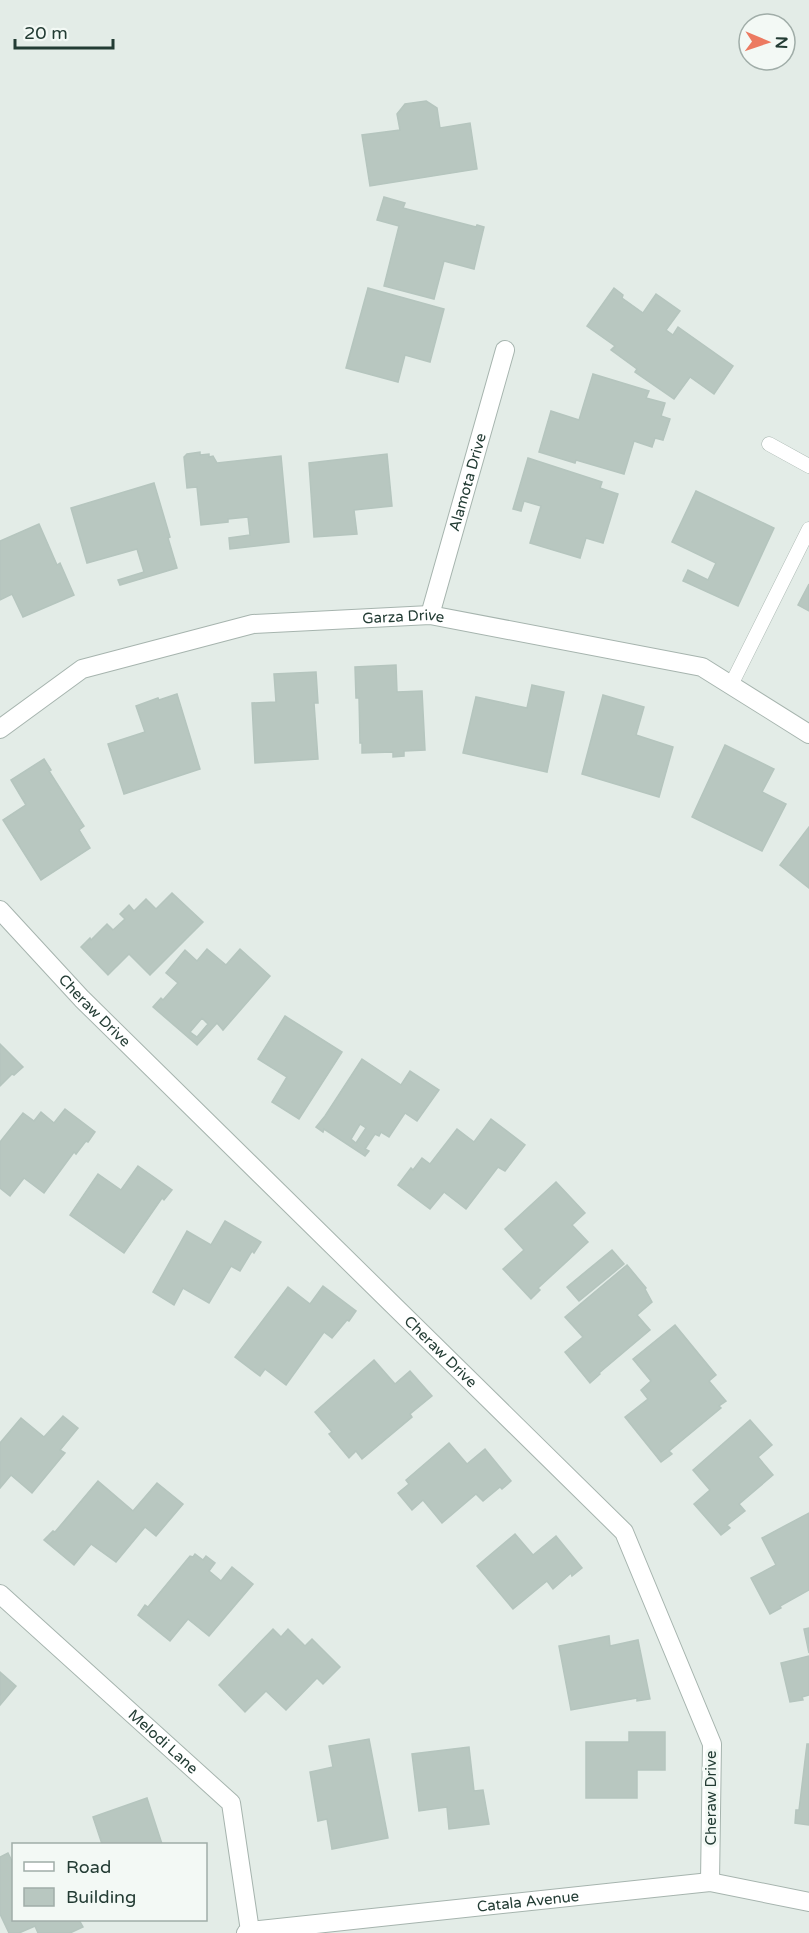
<svg xmlns="http://www.w3.org/2000/svg" width="809" height="1933" font-family="'Varela Round',sans-serif">
	<rect width="100%" height="100%" fill="#e3ece7"/>
	<!-- building -->
	<g fill="#b8c7c0" stroke="#b5c5be" stroke-width="1.5" fill-rule="evenodd">
		<polygon points="426,101 437,108 440,128 470,123 477,169 370,186 362,135 400,130 397,114 405,104"/>
		<polygon points="384,197 405,203 403,208 476,227 477,225 484,227 474,269 444,261 434,299 384,286 399,226 377,220"/>
		<polygon points="368,288 444,309 430,362 405,355 398,382 346,368"/>
		<polygon points="614,288 623,295 622,298 643,313 656,294 680,311 666,330 673,335 678,327 733,366 714,394 690,377 674,399 635,372 637,369 611,350 615,346 587,326"/>
		<polygon points="593,374 649,391 646,398 665,403 661,416 670,419 663,440 655,438 652,447 634,441 624,474 576,460 575,463 539,452 551,411 579,420"/>
		<polygon points="200,452 200,455 209,454 209,457 213,456 217,463 281,456 289,542 230,549 229,538 250,535 248,517 228,519 228,522 201,525 197,487 187,488 184,457 187,454"/>
		<polygon points="387,454 392,506 354,510 357,534 314,537 309,463"/>
		<polygon points="528,458 602,482 600,488 618,494 603,543 586,538 580,558 530,543 541,506 524,501 521,511 513,509"/>
		<polygon points="154,483 170,537 168,538 177,568 120,585 118,580 144,572 137,549 87,563 71,508"/>
		<polygon points="696,491 774,528 738,606 683,581 688,570 708,580 716,563 672,542"/>
		<polygon points="39,524 57,565 60,563 74,595 23,617 12,594 0,600 0,541"/>
		<polygon points="809,584 809,611 798,605"/>
		<polygon points="396,665 397,692 422,691 425,750 404,751 404,756 393,757 393,752 362,753 362,743 360,743 359,698 356,698 355,667"/>
		<polygon points="316,672 318,703 314,703 318,759 255,763 252,703 276,702 274,674"/>
		<polygon points="532,685 564,692 547,772 463,753 476,697 527,708"/>
		<polygon points="177,694 200,769 124,794 108,744 145,732 136,706 158,698 159,700"/>
		<polygon points="603,695 644,707 636,735 673,747 659,797 582,774"/>
		<polygon points="725,745 774,769 762,792 786,804 762,851 692,817"/>
		<polygon points="44,759 51,770 49,771 84,826 79,830 90,848 41,880 3,820 26,805 11,780"/>
		<polygon points="809,827 809,888 780,865"/>
		<polygon points="172,893 203,922 150,975 129,954 108,975 81,947 90,938 91,940 107,924 113,930 125,919 120,914 129,905 134,911 146,899 156,909"/>
		<path d="M207,949l19,16 14,-16 30,27 -47,54 -6,-7 -20,22 -44,-38 8,-9 2,2 15,-17 -12,-10 19,-23 12,11zM202,1018l6,6 -11,13 -7,-5z"/>
		<polygon points="285,1016 342,1052 299,1119 272,1102 287,1077 258,1059"/>
		<polygon points="0,1044 23,1067 14,1075 12,1074 0,1086"/>
		<path d="M362,1059l39,26 9,-14 29,19 -22,31 -12,-8 -16,24 -8,-5 -2,4 -4,-2 -10,15 4,2 -4,5 -41,-27 -1,3 -7,-5 9,-11zM360,1124l6,4 -10,15 -5,-4z"/>
		<polygon points="65,1109 95,1132 88,1142 86,1141 76,1154 74,1152 44,1193 24,1178 10,1196 0,1188 0,1142 23,1113 34,1121 41,1112 54,1123"/>
		<polygon points="491,1119 525,1145 505,1171 498,1167 466,1209 444,1192 430,1209 398,1185 411,1168 413,1170 422,1158 430,1164 457,1129 474,1142"/>
		<polygon points="138,1166 172,1190 164,1200 162,1198 124,1253 70,1215 98,1174 121,1190"/>
		<polygon points="556,1182 585,1213 572,1225 588,1242 538,1288 540,1290 531,1299 503,1269 524,1250 505,1229"/>
		<polygon points="225,1221 261,1242 254,1253 252,1251 240,1271 231,1266 209,1303 183,1288 174,1305 153,1292 187,1231 211,1245"/>
		<polygon points="612,1250 624,1264 579,1301 567,1287"/>
		<polygon points="627,1265 646,1288 645,1289 652,1302 637,1315 650,1330 599,1373 600,1374 590,1383 565,1352 583,1337 565,1317"/>
		<polygon points="323,1286 356,1311 349,1321 347,1320 332,1338 324,1332 286,1385 265,1369 260,1376 235,1357 288,1287 310,1304"/>
		<polygon points="675,1325 716,1375 709,1381 726,1401 719,1406 721,1408 669,1451 672,1454 661,1462 625,1417 648,1399 641,1390 651,1381 633,1359"/>
		<polygon points="374,1360 395,1384 410,1371 432,1396 410,1414 412,1417 362,1459 356,1451 349,1458 329,1434 332,1432 315,1412"/>
		<polygon points="63,1416 78,1428 60,1450 65,1453 32,1493 11,1475 0,1488 0,1443 21,1418 44,1437"/>
		<polygon points="750,1420 772,1445 758,1457 773,1475 739,1504 745,1511 727,1525 730,1528 721,1535 694,1504 710,1490 693,1470"/>
		<polygon points="449,1443 467,1464 485,1449 511,1481 502,1489 500,1487 483,1501 476,1494 442,1523 423,1500 412,1510 398,1493 409,1484 406,1480"/>
		<polygon points="98,1481 133,1511 157,1483 183,1504 156,1536 145,1527 116,1562 91,1544 74,1565 44,1540 53,1531 55,1532"/>
		<polygon points="809,1513 809,1590 780,1606 781,1608 770,1614 751,1578 776,1565 762,1538"/>
		<polygon points="515,1534 533,1555 556,1536 582,1568 572,1576 571,1573 553,1589 547,1581 513,1609 477,1566"/>
		<polygon points="195,1554 203,1560 206,1556 215,1563 209,1571 221,1581 232,1567 253,1584 209,1636 188,1619 170,1641 138,1615 145,1605 148,1607 190,1556 193,1557"/>
		<polygon points="809,1628 809,1653 804,1629"/>
		<polygon points="273,1629 281,1637 288,1629 305,1646 312,1639 340,1667 323,1684 317,1678 286,1710 266,1691 245,1712 219,1685"/>
		<polygon points="609,1636 610,1646 638,1640 650,1699 637,1701 637,1698 571,1710 559,1646"/>
		<polygon points="809,1656 809,1695 802,1697 803,1700 790,1702 781,1663"/>
		<polygon points="0,1672 16,1686 0,1705"/>
		<polygon points="629,1732 665,1732 665,1770 637,1770 637,1798 586,1798 586,1742 629,1742"/>
		<polygon points="369,1739 388,1838 332,1849 327,1819 318,1821 310,1772 333,1767 329,1746"/>
		<polygon points="807,1744 809,1744 809,1825 795,1823 796,1810 799,1810"/>
		<polygon points="469,1747 474,1791 483,1790 489,1824 449,1829 447,1807 419,1811 412,1754"/>
		<polygon points="147,1798 162,1844 102,1844 93,1817"/>
		<polygon points="8,1853 14,1865 14,1920 79,1920 83,1927 70,1933 38,1933 35,1926 19,1933 9,1933 0,1914 0,1857"/>
	</g>
	<g fill="none" stroke-linecap="round" stroke-linejoin="round">
		<!-- lane casing -->
		<g stroke="#a6b4ae" stroke-width="15">
			<g id="lane">
				<polyline points="769,444 809,466"/>
				<polyline points="731,685 809,529"/>
			</g>
		</g>
		<!-- street casing -->
		<g stroke="#a6b4ae" stroke-width="20">
			<g id="street">
				<path id="s1" d="M430,615l75,-265"/>
				<path id="s2" d="M0,729l82,-60 171,-45 177,-9 272,52 107,67"/>
				<path id="s3" d="M0,910l82,89 542,533 88,212 -2,138"/>
				<path id="s4" d="M0,1594l231,209 19,128"/>
				<path id="s5" d="M246,1933l4,-2 460,-49 99,20"/>
			</g>
		</g>
		<!-- lane -->
		<use href="#lane" stroke="#fff" stroke-width="14"/>
		<!-- street -->
		<use href="#street" stroke="#fff" stroke-width="18"/>
	</g>
	<g text-anchor="middle" stroke-width="6" stroke-linejoin="round" paint-order="stroke">
		<!-- street labels -->
		<g font-size="15" fill="#233c34" stroke="#f3f9f5">
			<text dy="5" stroke="none"><textPath href="#s1" startOffset="138">Alamota Drive</textPath></text>
			<text dy="5" stroke="none"><textPath href="#s2" startOffset="429">Garza Drive</textPath></text>
			<text dy="5" stroke="none"><textPath href="#s3" startOffset="138">Cheraw Drive</textPath></text>
			<text dy="5" stroke="none"><textPath href="#s3" startOffset="624">Cheraw Drive</textPath></text>
			<text dy="5" stroke="none"><textPath href="#s4" startOffset="220">Melodi Lane</textPath></text>
			<text transform="translate(711 1798) rotate(-90)" y="5">Cheraw Drive</text>
			<text dy="5" stroke="none"><textPath href="#s5" startOffset="284">Catala Avenue</textPath></text>
		</g>
	</g>
	<!-- legend -->
	<rect x="12" y="1843" width="195" height="78" fill="#f3f9f5" stroke="#a0ada8" stroke-width="1.5"/>
	<rect x="24" y="1862" width="30" height="9" fill="#ffffff" stroke="#a0ada8" stroke-width="1.5"/>
	<text x="66" y="1873" font-size="18" fill="#233c34">Road</text>
	<rect x="24" y="1888" width="30" height="18" fill="#b8c7c0" stroke="#a0ada8" stroke-width="1.5"/>
	<text x="66" y="1903" font-size="18" fill="#233c34">Building</text>
	<!-- north arrow -->
	<g transform="translate(767 42) rotate(92)"><circle r="28" fill="#f3f9f5" stroke="#a0ada8" stroke-width="1.5"/>
	<path d="M0-4.5L10 22L0 15L-10 22Z" fill="#ec7a61"/>
	<text y="-9" font-size="16" font-weight="bold" text-anchor="middle" fill="#233c34">N</text>
	</g>
	<!-- scale -->
	<path d="M15 39v9h98v-9" fill="none" stroke="#233c34" stroke-width="3"/>
	<text x="24" y="39" font-size="18" fill="#233c34" stroke="#f3f9f5" stroke-width="4.5" paint-order="stroke">20 m</text>
</svg>
